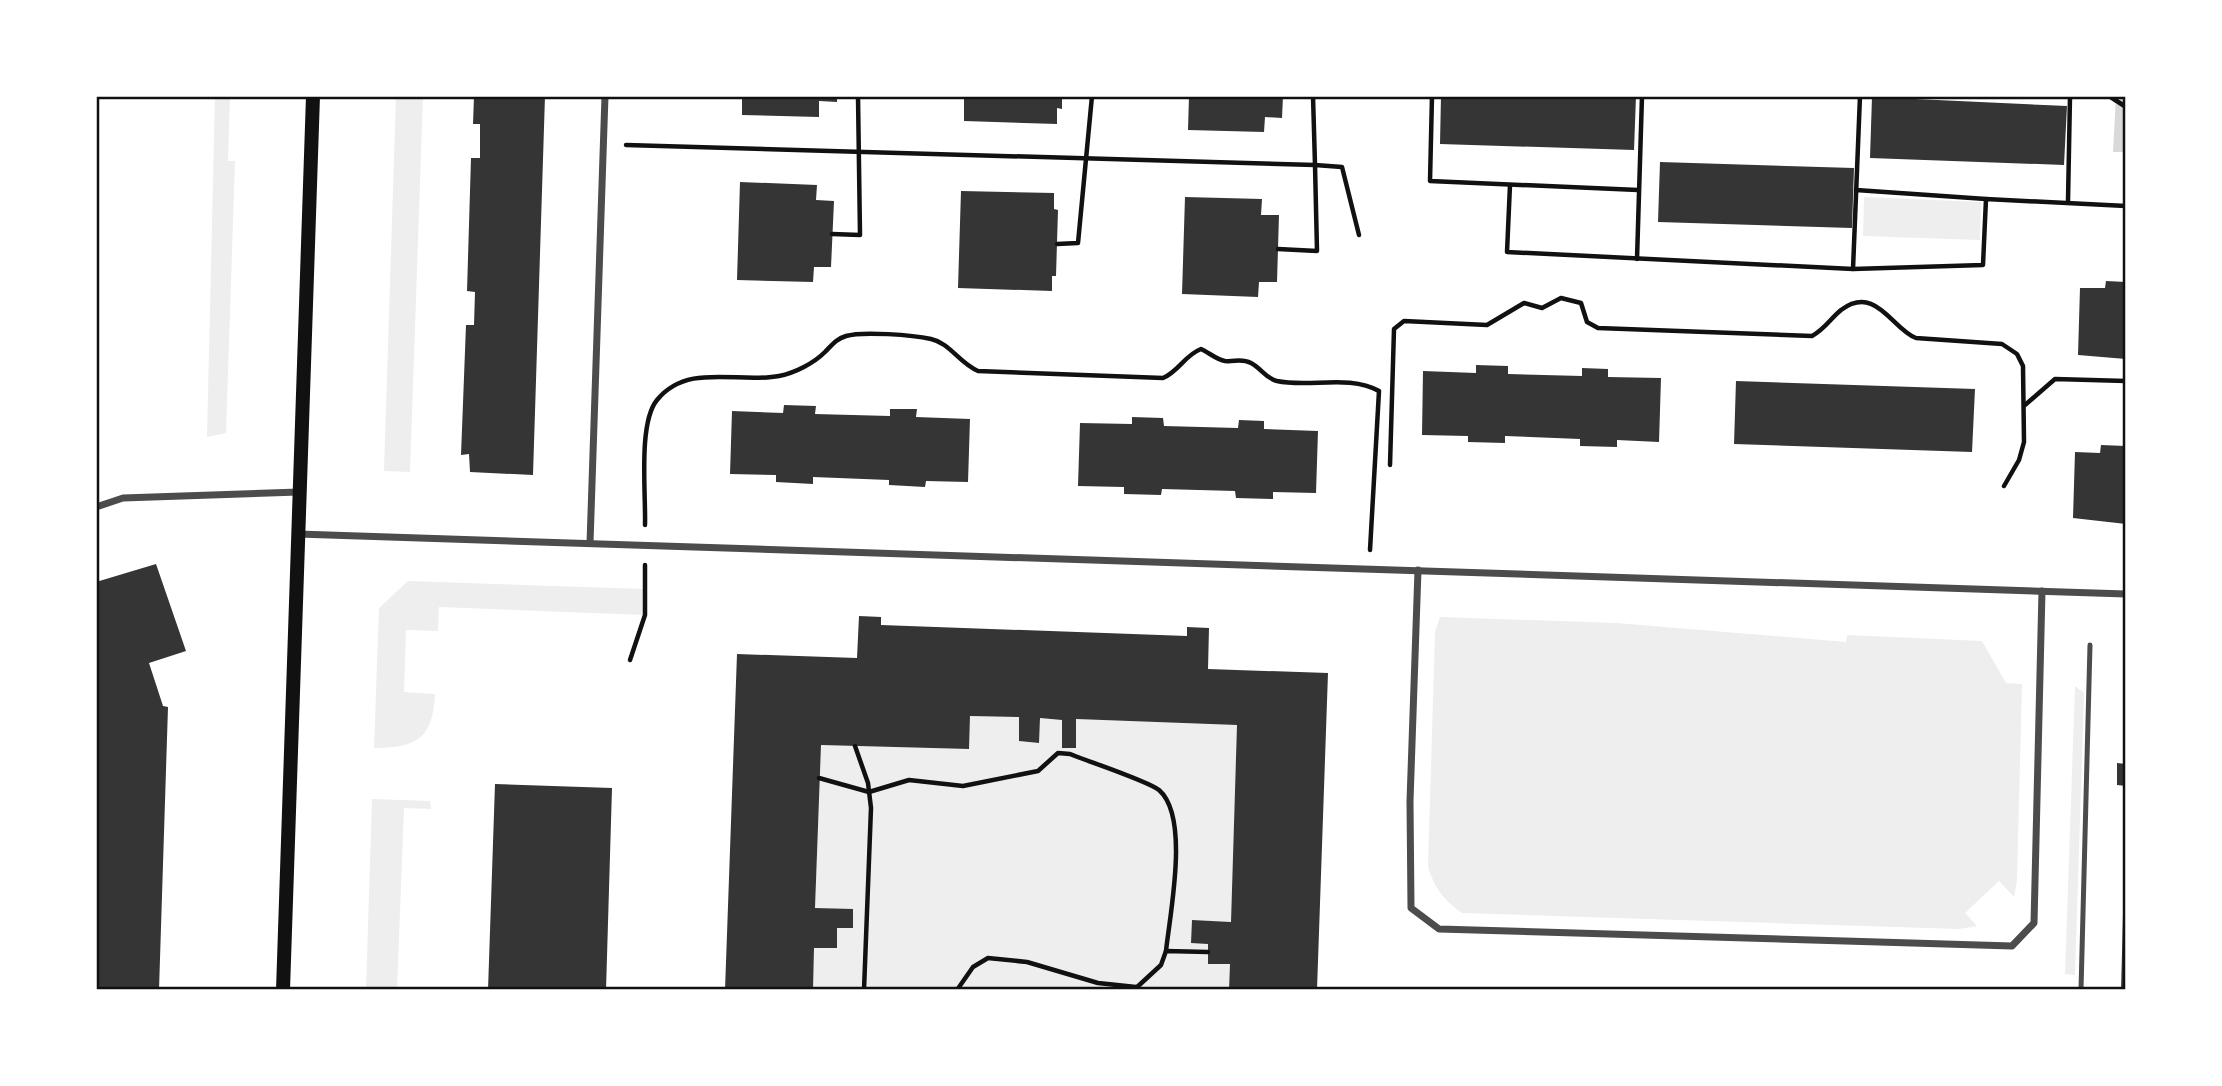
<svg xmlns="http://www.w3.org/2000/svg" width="2222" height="1086" font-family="'Fira Sans Condensed',sans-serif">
	<rect width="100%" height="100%" fill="#fff"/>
	<!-- green -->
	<g fill="#eee">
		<polygon points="215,96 230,96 228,161 235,161 226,433 207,437"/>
		<polygon points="396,96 423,96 410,472 384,471"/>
		<polygon points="1864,197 1981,202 1980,240 1863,236"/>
		<path d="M408,581l237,8v26l-206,-8 -1,24 -32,-1 -2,62 31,2c-2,45 -19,54 -61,54l5,-140z"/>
		<path d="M1440,617l177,6 229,19 1,-7 135,6 24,42 16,1 -5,196 -3,17 -15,-16 -34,32 12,13 -18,3 -497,-16c-18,-13 -27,-24 -34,-46l7,-235z"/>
		<polygon points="2075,686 2084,693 2075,975 2065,974"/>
		<polygon points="970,716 1019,717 1019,741 1038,743 1040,718 1062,720 1062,748 1076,748 1076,719 1237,725 1231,922 1193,920 1208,944 1208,964 1230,964 1229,990 813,990 814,948 836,948 837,928 853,928 853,910 815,908 821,745 969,749"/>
		<polygon points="372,799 430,801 431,809 404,808 397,990 366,990"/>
	</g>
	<!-- water -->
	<polygon fill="#d9d9d9" points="2116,96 2126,96 2126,152 2113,152"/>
	<!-- building -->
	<g fill="#353535">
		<polygon points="474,96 545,96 533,475 470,472 469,454 461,455 466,325 474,325 475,292 467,291 471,158 480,158 480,124 473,124"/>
		<polygon points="742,96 837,96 837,102 819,101 819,117 742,115"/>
		<polygon points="964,96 1062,96 1062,109 1057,108 1057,124 964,121"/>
		<polygon points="1189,96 1283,96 1282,118 1265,117 1264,132 1188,130"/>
		<polygon points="1441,96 1636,96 1634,150 1440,144"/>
		<polygon points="1872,97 2067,106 2064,165 1870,158"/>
		<polygon points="1660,162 1854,168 1852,228 1658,222"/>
		<polygon points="740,182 817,185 816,200 834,201 831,267 814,267 813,282 737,280"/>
		<polygon points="961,191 1054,193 1054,209 1058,210 1056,276 1052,276 1052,291 958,288"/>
		<polygon points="1185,197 1262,199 1261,215 1279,215 1277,282 1259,282 1258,297 1182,294"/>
		<polygon points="2106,281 2126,282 2126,359 2078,355 2080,288 2105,288"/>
		<polygon points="1476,365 1508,366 1508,374 1582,376 1582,368 1608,369 1608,377 1661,378 1659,442 1617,440 1617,447 1580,446 1580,439 1505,436 1505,443 1468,442 1468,436 1422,435 1423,371 1476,373"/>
		<polygon points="1736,381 1975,389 1972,452 1734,444"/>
		<polygon points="784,405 816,406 815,414 890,416 890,409 917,409 916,417 970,419 968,482 926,481 925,487 889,485 889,480 813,477 813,484 776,482 776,475 730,474 732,411 783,413"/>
		<polygon points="1132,417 1163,418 1164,426 1238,428 1239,420 1264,421 1264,429 1318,431 1316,493 1273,492 1273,499 1236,498 1235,491 1162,489 1161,495 1124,494 1124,487 1078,486 1080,423 1132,424"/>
		<polygon points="2101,445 2126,446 2126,524 2073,518 2075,452 2100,453"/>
		<polygon points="156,564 186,651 149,663 163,706 168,707 159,990 96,990 96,582"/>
		<polygon points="859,616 881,617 881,625 1187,636 1187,627 1209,628 1208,669 1328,673 1317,990 1229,990 1230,964 1208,964 1208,944 1191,943 1192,920 1231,922 1237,725 1076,719 1076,748 1062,748 1062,720 1040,718 1039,743 1019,741 1019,717 970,716 969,749 821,745 815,908 853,909 853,928 837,928 837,948 814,948 813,990 725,990 737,654 857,658"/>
		<polygon points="2117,763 2126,764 2126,786 2117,785"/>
		<polygon points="495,784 612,788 606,990 488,990"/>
		<polygon points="2123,915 2126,990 2121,990"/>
	</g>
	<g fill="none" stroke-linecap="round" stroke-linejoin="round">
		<!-- path -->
		<g stroke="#111" stroke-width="4.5">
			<polyline points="1432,96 1430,181 1638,190"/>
			<polyline points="2109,96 2126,107"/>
			<polyline points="626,145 1315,165 1313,96"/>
			<polyline points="1510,185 1507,252 1853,269 1983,265 1986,199 2126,206"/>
			<polyline points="1856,190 1986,199"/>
			<polyline points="2068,201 2070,96"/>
			<polyline points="832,234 860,235 858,96"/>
			<polyline points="1057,244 1078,243 1092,96"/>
			<polyline points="1278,249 1317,251 1315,165 1342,167 1359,235"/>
			<polyline points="1637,259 1642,96"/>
			<polyline points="1853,269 1860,96"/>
			<polyline points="2025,405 2055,379 2126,381"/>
			<path d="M1390,465l4,-136 10,-8 83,4 37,-22 18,5 19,-10 20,5 6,19 11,6 214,8c13,-7 18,-17 29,-26 35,-26 51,19 75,28l86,6 15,10 6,12 1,76 -5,18 -15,26"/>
			<path d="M645,525c1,-31 -7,-102 12,-125 31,-38 82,-16 122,-24 16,-3 35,-13 46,-24 7,-7 11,-13 21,-16 16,-5 67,-1 85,3 19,4 28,24 47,32l185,7c16,-7 22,-23 38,-29 7,3 16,11 24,12 10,1 16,-3 26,2 10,5 14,15 26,18 32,7 72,-7 102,10l-9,159"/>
			<polyline points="630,660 645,615 645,565"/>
			<polyline points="855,746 868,783 871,808 864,990"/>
			<path d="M819,778l50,14 40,-12 54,6 75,-15 20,-18 12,1c17,7 78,27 89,36 31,27 11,123 7,161"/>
			<polyline points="1135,989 1161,965 1166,951 1208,952"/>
			<polyline points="957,990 973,967 988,958 1027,962 1098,983 1136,987"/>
		</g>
		<!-- service -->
		<polyline stroke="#4c4c4c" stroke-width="5" points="2081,990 2090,645"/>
		<!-- minor -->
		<g stroke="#4c4c4c" stroke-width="7">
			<polyline points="96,507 123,498 299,492"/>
			<polyline points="298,534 2126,594"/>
			<polyline points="590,543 605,96"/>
			<polyline points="1418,570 1410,801 1411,908 1439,929 2012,946 2034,923 2042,591"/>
		</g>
		<!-- secondary -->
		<polyline stroke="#111" stroke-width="14" points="283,990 313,96"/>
	</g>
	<!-- border -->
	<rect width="2222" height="1086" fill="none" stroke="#ffffff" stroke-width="196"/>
	<rect x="98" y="98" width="2026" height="890" fill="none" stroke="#111" stroke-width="2.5"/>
</svg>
